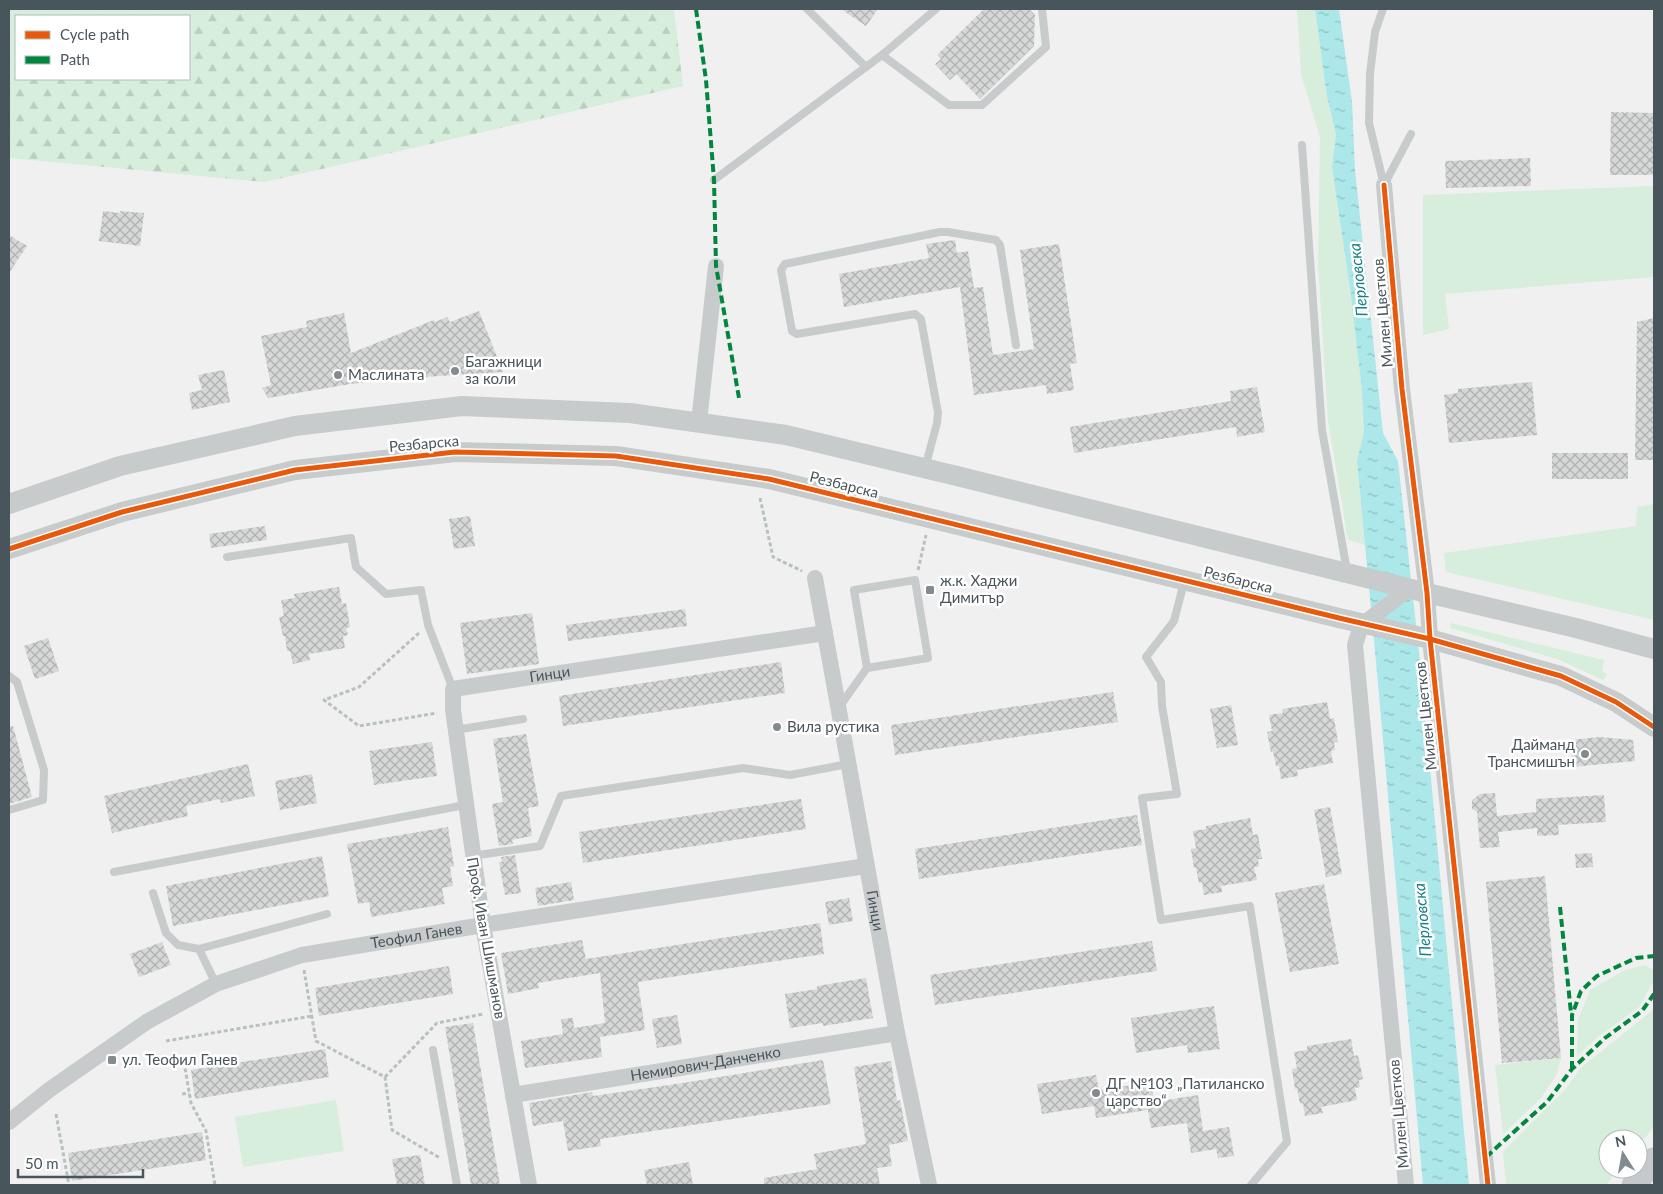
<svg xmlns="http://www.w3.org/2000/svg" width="1663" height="1194" font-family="Lato,sans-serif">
	<defs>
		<pattern id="forest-firs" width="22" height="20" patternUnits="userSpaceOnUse" patternTransform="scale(1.25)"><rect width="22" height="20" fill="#d6eedb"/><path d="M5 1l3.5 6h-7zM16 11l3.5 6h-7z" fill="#b9cebe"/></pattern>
		<pattern id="water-ripples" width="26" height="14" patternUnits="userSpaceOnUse" patternTransform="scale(1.25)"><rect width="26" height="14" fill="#ace7e9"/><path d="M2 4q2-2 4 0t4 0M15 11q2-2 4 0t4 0" fill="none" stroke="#8ebec0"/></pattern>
		<pattern id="building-cross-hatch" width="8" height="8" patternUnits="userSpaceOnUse" patternTransform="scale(1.25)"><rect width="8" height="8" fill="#d6d8d8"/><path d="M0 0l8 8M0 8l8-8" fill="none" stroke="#b0b2b2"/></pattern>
	</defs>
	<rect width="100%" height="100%" fill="#f0f0f0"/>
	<!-- grass -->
	<g fill="#d6eedb">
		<polygon points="1297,9 1315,9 1327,97 1336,134 1332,167 1350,288 1362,391 1364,432 1357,461 1365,545 1348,540 1328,421 1318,264 1320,137 1301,74"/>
		<polygon points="1654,186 1654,277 1445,294 1449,329 1423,335 1423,195"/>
		<polygon points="1654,504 1654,620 1446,572 1444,553 1636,526 1637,507"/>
		<polygon points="1451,623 1604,660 1602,671 1607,674 1603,680 1557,659 1450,628"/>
		<polygon points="1645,965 1653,970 1653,982 1639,1007 1599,1036 1577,1056 1578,1020 1590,990 1625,970"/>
		<polygon points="1654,1009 1654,1127 1638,1146 1638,1139 1608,1139 1608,1169 1619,1169 1606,1185 1506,1185 1503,1151 1563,1092 1582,1067"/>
		<polygon points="1561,1058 1557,1074 1541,1098 1503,1134 1495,1065"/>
		<polygon points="336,1100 344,1151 243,1167 235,1117"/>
	</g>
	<!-- forest -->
	<path fill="url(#forest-firs)" fill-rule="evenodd" d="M9,9h665l9,77 -418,96 -256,-24zM16,16h173v63h-173z"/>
	<!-- water -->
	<polygon fill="url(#water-ripples)" points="1315,9 1339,9 1352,102 1355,170 1383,433 1398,461 1420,661 1469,1185 1423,1185 1375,651 1357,461 1364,432 1362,391 1350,288 1332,167 1336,134 1327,97"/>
	<!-- building -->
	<g fill="url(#building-cross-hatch)">
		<polygon points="841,9 878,9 866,26"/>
		<polygon points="984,9 1029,9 1035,15 1034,46 980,99 956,74 950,80 935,64 941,59 937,55"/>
		<polygon points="1611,112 1654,113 1654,175 1610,175"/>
		<polygon points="1530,158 1531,186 1446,188 1445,161"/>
		<polygon points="103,211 120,213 120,211 144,213 140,246 99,241"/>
		<polygon points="9,235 27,246 9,273"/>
		<polygon points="955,240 957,253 968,251 974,288 983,287 993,355 1034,349 1020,250 1059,244 1077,363 1070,364 1074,390 1047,394 1046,385 974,395 960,287 844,307 839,274 929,258 926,244"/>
		<polygon points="479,311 503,372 408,378 350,384 268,398 262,388 271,385 261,336 307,327 306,321 344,313 351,353 434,320 435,322 447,317 450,322"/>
		<polygon points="1654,318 1654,460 1635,460 1637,322"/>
		<polygon points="224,370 230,402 192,410 189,393 202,390 198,375"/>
		<polygon points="1532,382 1537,435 1449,443 1444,395 1458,393 1458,389"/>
		<polygon points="1257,387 1265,432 1237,437 1236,427 1074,453 1070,427 1231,401 1230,391"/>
		<rect x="1552" y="453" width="76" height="26"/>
		<polygon points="470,516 475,546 454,549 449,519"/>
		<polygon points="265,526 267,540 211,548 209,534"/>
		<polygon points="339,587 342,604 346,603 350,627 346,628 348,635 343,636 345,648 309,654 310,660 293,664 290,651 287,651 285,636 283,636 279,617 284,616 281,600 295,598 294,594"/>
		<polygon points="685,609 687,626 568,641 566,625"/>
		<polygon points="532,613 539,664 467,674 460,623"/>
		<polygon points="48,638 59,671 35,679 24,646"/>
		<polygon points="781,662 785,693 563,726 559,696"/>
		<polygon points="1113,692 1118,722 895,755 891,725"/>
		<polygon points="1327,702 1330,719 1334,718 1338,742 1334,743 1335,750 1331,751 1333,763 1297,770 1298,776 1281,779 1279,766 1276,766 1273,751 1271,752 1267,732 1272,731 1269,715 1283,713 1282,709"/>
		<polygon points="1231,705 1238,745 1217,748 1210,709"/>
		<polygon points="9,726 13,726 32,797 9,804"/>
		<polygon points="526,734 539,806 528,808 532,836 512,840 513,844 499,846 492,804 503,802 493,739"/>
		<polygon points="1600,737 1633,740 1635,761 1572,767 1570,740"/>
		<polygon points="432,742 437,776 374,785 369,751"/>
		<polygon points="248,764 255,796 221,803 220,799 186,806 188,816 112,833 104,796"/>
		<polygon points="312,774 317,803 280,810 275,781"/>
		<polygon points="1495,793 1497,816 1536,812 1536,799 1604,795 1606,822 1558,825 1559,835 1537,836 1537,828 1498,832 1500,847 1480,848 1477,812 1472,809 1472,800 1480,794"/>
		<polygon points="801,799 806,829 583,863 579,832"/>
		<polygon points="1330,807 1342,874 1326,877 1314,810"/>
		<polygon points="1137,815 1142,845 919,879 915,849"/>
		<polygon points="1250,818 1253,835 1258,834 1262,859 1258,859 1259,866 1254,867 1257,880 1221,886 1222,892 1204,895 1202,882 1199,883 1196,868 1194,868 1191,849 1196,848 1193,831 1206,829 1206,826"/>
		<polygon points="448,827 454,866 450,867 453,886 442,888 445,904 371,917 369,902 358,904 347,844"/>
		<polygon points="1592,853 1593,867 1576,868 1575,854"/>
		<polygon points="515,855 521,893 505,895 499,862 502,862 501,857"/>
		<polygon points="322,856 329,896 173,926 166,886"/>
		<polygon points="1545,876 1561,1058 1502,1063 1486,882"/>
		<polygon points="571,882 574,900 538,906 535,888"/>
		<polygon points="1324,884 1339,964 1290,972 1275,893"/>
		<polygon points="849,898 853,921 829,925 825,902"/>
		<polygon points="820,923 824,954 638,982 645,1030 600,1037 602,1057 525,1068 521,1041 563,1034 561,1019 573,1018 574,1028 605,1023 600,973 538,983 539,988 508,994 501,953 582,940 586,959"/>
		<polygon points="1152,941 1157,971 935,1005 930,975"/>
		<polygon points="162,942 171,965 139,977 130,954"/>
		<polygon points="449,966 453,994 319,1016 315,988"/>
		<polygon points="866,978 873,1018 823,1026 823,1023 790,1028 785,994 817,989 817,986"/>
		<polygon points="1214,1006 1220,1049 1188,1053 1187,1045 1136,1053 1131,1018"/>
		<polygon points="677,1015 682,1044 657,1048 652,1019"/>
		<polygon points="473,1023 500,1185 471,1185 450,1057 445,1027"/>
		<polygon points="1351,1039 1354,1056 1358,1055 1363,1079 1359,1080 1360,1087 1355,1088 1357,1100 1321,1107 1323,1113 1305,1116 1303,1103 1300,1104 1297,1088 1295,1089 1292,1069 1297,1068 1294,1052 1307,1050 1307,1046"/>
		<polygon points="325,1049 329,1077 195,1099 191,1070"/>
		<polygon points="823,1060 831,1104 600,1139 601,1146 568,1151 563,1121 533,1126 529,1103 592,1092 593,1096 683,1083"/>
		<polygon points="891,1061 897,1101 900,1100 908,1141 889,1145 892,1166 877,1168 880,1185 764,1185 764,1178 817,1169 814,1154 866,1144 854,1067"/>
		<polygon points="1096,1075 1099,1090 1151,1082 1154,1102 1198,1095 1203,1131 1229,1127 1234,1156 1218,1158 1216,1149 1191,1153 1187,1123 1151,1128 1148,1110 1096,1118 1094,1106 1042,1114 1037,1084"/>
		<polygon points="202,1132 206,1160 72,1181 68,1153"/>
		<polygon points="420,1155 425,1185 397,1185 392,1159"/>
		<polygon points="689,1162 693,1185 647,1185 644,1170"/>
	</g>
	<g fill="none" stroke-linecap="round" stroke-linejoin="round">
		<!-- path -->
		<g stroke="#b7c2bd" stroke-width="3" stroke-dasharray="4 2.5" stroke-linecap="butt">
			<polyline points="760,498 773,557 802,571"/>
			<polyline points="918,570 926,535"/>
			<polyline points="419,633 359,687 324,700 359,726 437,713"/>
			<polyline points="304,970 316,1041 385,1077 392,1130 440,1158"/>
			<polyline points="166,1041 312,1016"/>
			<polyline points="184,1062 191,1103 206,1131 215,1185"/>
			<polyline points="385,1077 437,1023 483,1014"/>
			<polyline points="182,1094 189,1093"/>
			<polyline points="56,1114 69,1185"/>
		</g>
		<!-- service -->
		<g stroke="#c7cbcc" stroke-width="8">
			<polyline points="807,9 866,67"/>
			<polyline points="1383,9 1375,32 1370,74 1369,123 1384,185"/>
			<polyline points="882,55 949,105 982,105 1046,47 1042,9"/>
			<polyline points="1302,145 1322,430 1347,571"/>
			<polyline points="714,180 882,55 936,9"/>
			<polyline points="1384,185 1411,134"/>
			<polyline points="925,468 937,423 938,413 921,319 915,314 797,334 792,331 781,270 785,264 940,232 948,232 996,240 1000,245 1016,345"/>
			<polyline points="227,557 351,538 356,567 386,594 421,590 428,625 453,689"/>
			<polyline points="1184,582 1174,621 1146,657 1161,682 1162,706 1177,794 1142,798 1161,920 1250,906 1287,1142 1251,1185"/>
			<polyline points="9,676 17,682 44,770 43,800 9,810"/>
			<polyline points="840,706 867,668 854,590 915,580 928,658 867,668"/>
			<polyline points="455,730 523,719"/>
			<polyline points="472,856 540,846 561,796 743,768 790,775 848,764"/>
			<polyline points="114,872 465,805"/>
			<polyline points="153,893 166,933 178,945 199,949 327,914"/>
			<polyline points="199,949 216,984"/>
			<polyline points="433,1050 457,1185"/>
		</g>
		<!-- minor -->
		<g stroke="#c7cbcc" stroke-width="16">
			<polyline points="1384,185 1402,389 1427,593 1430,639 1488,1185"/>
			<polyline points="699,422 716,266"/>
			<path id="s1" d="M815,578l82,455 32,152"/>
			<path id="s2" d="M513,1095l384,-62"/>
			<path id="s3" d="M9,1122l40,-32 99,-69 68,-37 86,-29 181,-30 383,-59"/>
			<path id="s4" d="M529,1185l-46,-260 -30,-215v-21l372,-56"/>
			<polyline points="1406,1185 1355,645 1359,632 1363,624 1409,589"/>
		</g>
		<!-- tertiary -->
		<g stroke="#c7cbcc" stroke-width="20">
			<polyline points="9,504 120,466 295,426 462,406 630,413 786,435 961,477 1427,593 1576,628 1654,649"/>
			<polyline points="9,549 122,512 295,470 455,452 616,456 769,479 1339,618 1430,639 1561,676 1616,702 1654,727"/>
		</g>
		<!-- primary -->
		<polyline stroke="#c6c9cb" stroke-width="25" points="1634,1185 1654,1160"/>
		<!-- quiet -->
		<g stroke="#00873e" stroke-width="4" stroke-dasharray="8 4" stroke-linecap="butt">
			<polyline points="696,9 706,80 714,180 716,266 739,398"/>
			<polyline points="1560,907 1571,1013"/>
			<polyline points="1572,1069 1572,1015 1581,991 1597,976 1636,958 1654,956"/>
			<polyline points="1486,1157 1547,1102 1572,1069 1605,1038 1642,1011 1654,994"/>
		</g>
		<!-- cycleway casing -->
		<g stroke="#fff" stroke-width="8">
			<g id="cycleway">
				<polyline points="1384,185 1402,389 1427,593 1430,639 1488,1185"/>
				<polyline points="9,549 122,512 295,470 455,452 616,456 769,479 1339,618 1430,639 1561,676 1616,702 1654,727"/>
			</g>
		</g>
		<!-- cycleway -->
		<use href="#cycleway" stroke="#e8590c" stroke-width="5"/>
	</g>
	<!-- markers -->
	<g fill="#838b8f" stroke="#fff" stroke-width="2">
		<circle cx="455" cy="371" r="5"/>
		<circle cx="338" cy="375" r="5"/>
		<rect x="925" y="585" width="10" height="10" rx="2.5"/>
		<circle cx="777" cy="727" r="5"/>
		<circle cx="1585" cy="754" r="5"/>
		<rect x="107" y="1055" width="10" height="10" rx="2.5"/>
		<circle cx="1096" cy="1093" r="5"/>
	</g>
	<g text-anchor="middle" stroke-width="5" stroke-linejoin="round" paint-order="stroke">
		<!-- street labels -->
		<g font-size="15" fill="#48555b" stroke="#fff">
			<text transform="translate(1383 313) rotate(-95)" y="5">Милен Цветков</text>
			<text transform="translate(424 444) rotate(-5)" y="5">Резбарска</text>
			<text transform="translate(844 485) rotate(14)" y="5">Резбарска</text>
			<text transform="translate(1238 580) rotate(14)" y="5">Резбарска</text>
			<text dy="5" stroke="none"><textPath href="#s4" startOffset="600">Гинци</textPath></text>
			<text transform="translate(1426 716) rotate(-96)" y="5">Милен Цветков</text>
			<text dy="5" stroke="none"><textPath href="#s1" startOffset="338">Гинци</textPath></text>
			<text dy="5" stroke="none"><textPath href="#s3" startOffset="456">Теофил Ганев</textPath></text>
			<text transform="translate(486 938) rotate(80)" y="5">Проф. Иван Шишманов</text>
			<text dy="5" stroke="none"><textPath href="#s2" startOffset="195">Немирович-Данченко</textPath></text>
			<text transform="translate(1399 1114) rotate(-95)" y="5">Милен Цветков</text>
		</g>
		<!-- poi labels -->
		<g font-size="15" fill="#48555b" stroke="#fff" text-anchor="start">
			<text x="465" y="367">Багажници<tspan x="465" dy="17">за коли</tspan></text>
			<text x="348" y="380">Маслината</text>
			<text x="940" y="586">ж.к. Хаджи<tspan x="940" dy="17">Димитър</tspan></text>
			<text x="787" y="732">Вила рустика</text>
			<text x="1575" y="750" text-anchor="end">Дайманд<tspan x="1575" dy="17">Трансмишън</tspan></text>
			<text x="122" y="1065">ул. Теофил Ганев</text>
			<text x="1106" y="1089">ДГ №103 „Патиланско<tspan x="1106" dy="17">царство“</tspan></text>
		</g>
		<!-- water labels -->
		<g font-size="16" font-style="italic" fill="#147f84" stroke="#fff">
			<text transform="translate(1358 280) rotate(-96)" y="6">Перловска</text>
			<text transform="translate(1422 920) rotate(-95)" y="6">Перловска</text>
		</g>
	</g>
	<!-- border -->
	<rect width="1663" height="1194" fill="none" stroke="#48555b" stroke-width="20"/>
	<!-- legend -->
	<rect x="15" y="15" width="175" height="65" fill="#ffffff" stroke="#b6bbbd"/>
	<rect x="25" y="31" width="25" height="8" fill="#e8590c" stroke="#b6bbbd"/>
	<text x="60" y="40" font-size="15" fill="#48555b">Cycle path</text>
	<rect x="25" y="56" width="25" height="8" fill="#00873e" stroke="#b6bbbd"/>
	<text x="60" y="65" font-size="15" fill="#48555b">Path</text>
	<!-- north arrow -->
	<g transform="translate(1623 1154) rotate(349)"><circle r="24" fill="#ffffff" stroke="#b6bbbd"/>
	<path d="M0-4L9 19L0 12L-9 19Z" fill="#838b8f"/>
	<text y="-8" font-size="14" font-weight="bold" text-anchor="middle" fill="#48555b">N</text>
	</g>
	<!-- scale -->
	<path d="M18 1169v8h125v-8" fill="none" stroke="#48555b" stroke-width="2.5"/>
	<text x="25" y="1169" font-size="15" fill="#48555b" stroke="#ffffff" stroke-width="4" paint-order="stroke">50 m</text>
</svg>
